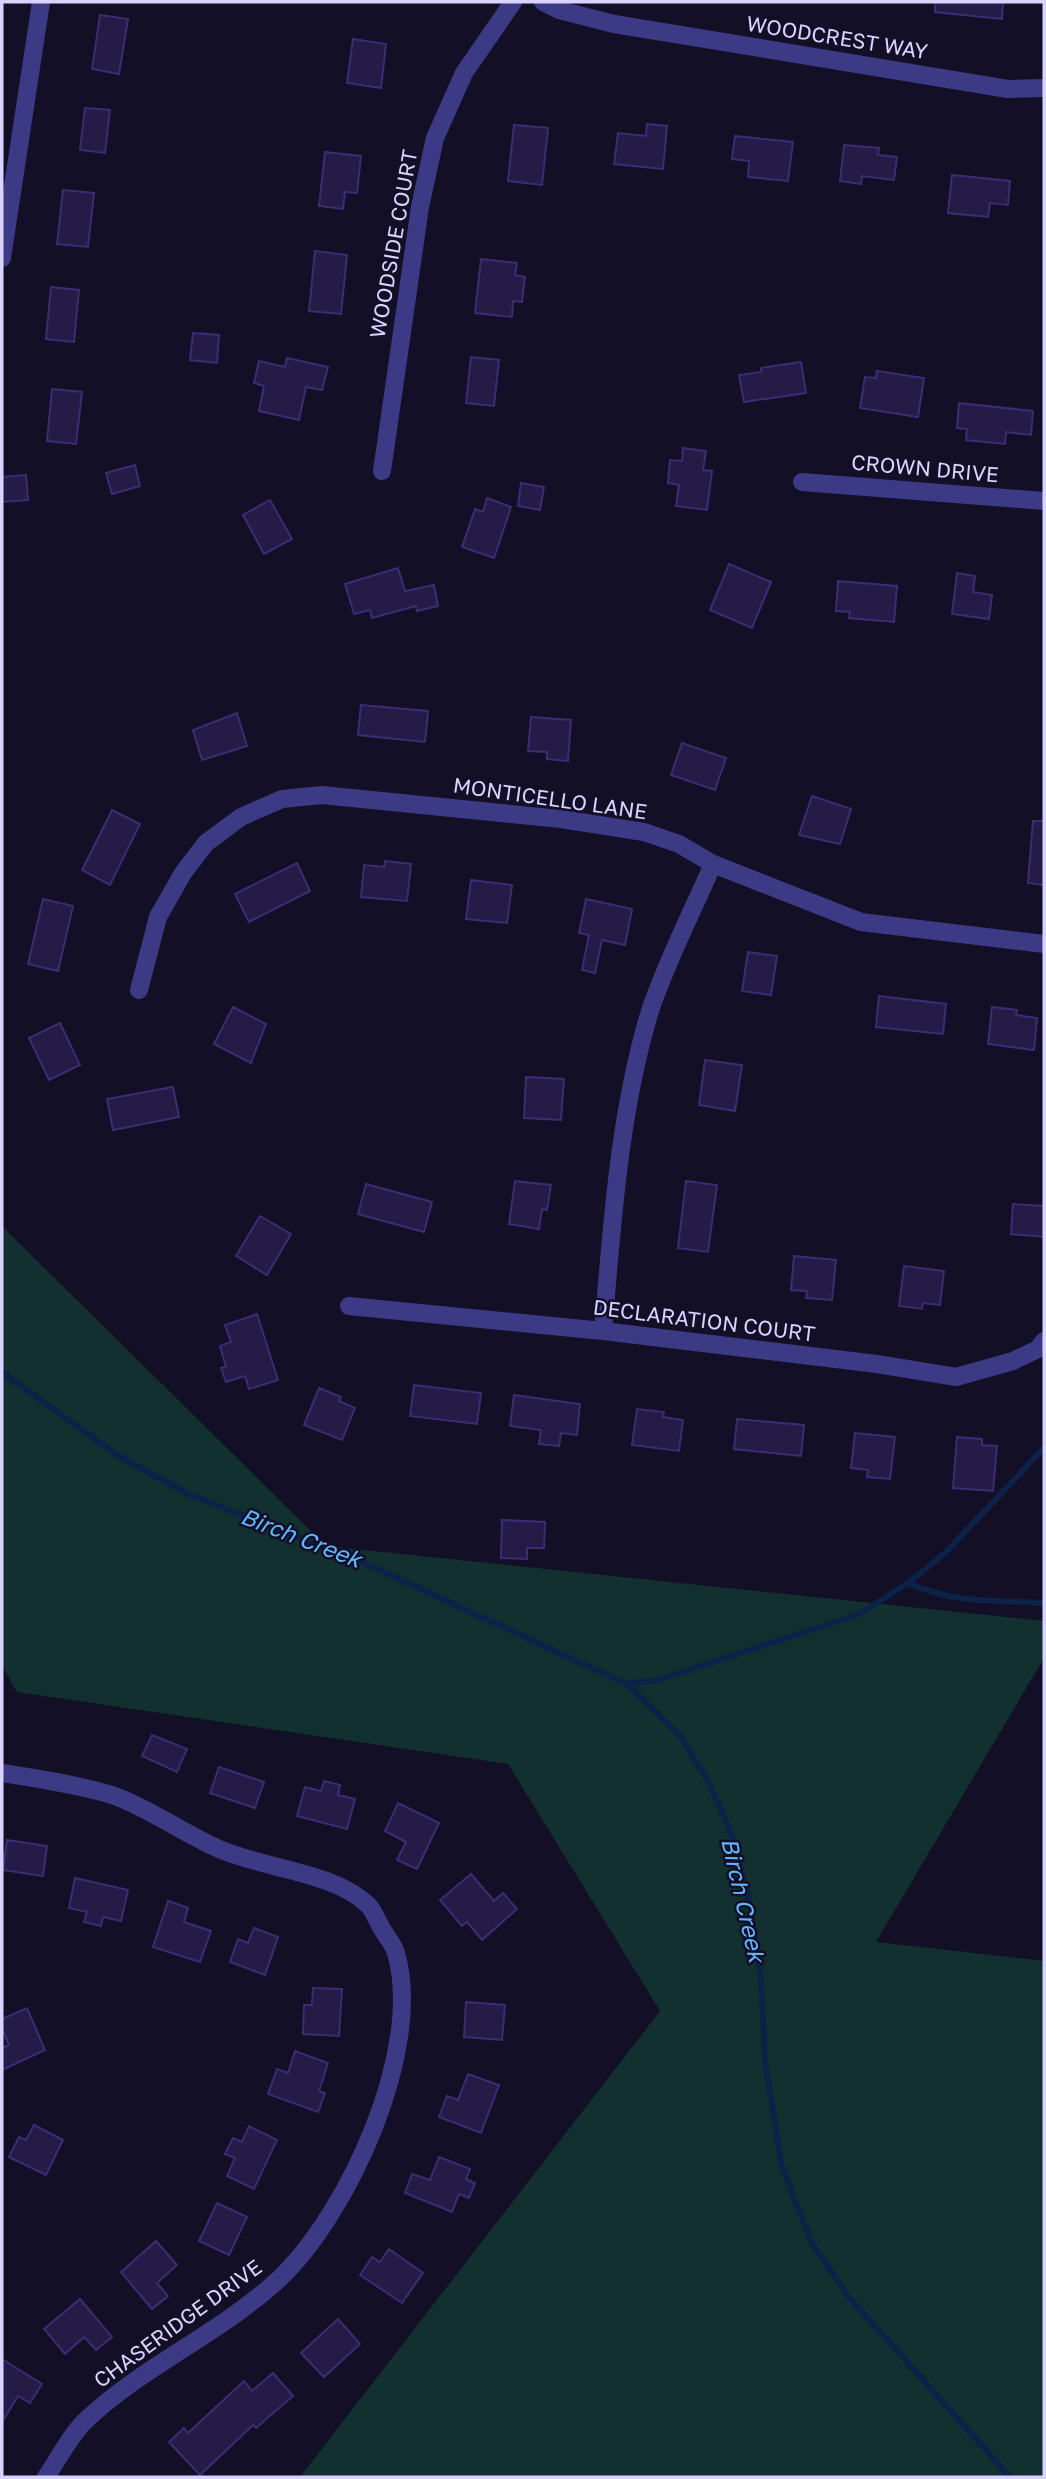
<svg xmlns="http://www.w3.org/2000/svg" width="1046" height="2479" font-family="'Golos Text',sans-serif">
	<rect width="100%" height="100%" fill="#130f26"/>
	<!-- green -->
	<polygon fill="#12302f" points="2,1226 326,1546 1044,1621 1044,1658 876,1942 1044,1961 1044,2477 300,2477 660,2011 508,1764 17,1692 2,1666"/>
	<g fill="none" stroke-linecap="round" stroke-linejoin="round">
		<!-- stream -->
		<g stroke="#0c2248" stroke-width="6">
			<polyline points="2,1372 117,1455 188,1494 364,1563 627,1684 681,1737 705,1776 729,1827 748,1894 761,1978 765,2061 782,2167 812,2243 848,2296 1010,2477"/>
			<path d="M908,1583c47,21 87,17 136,20"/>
			<polyline points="627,1684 658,1680 859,1614 908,1583 945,1553 1044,1448"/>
		</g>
	</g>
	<!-- building -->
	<g fill="#241b47" stroke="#3b2d73" stroke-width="2">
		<polygon points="935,2 1003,2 1002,19 935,12"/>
		<polygon points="100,15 128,19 119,74 92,69"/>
		<polygon points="353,39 386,44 381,88 347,83"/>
		<polygon points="85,108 110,110 105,153 80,150"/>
		<polygon points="647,124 667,126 663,169 614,164 618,133 646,136"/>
		<polygon points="514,125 548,128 542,185 508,181"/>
		<polygon points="735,136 793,142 788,181 748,177 749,161 732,159"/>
		<polygon points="844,145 879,148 878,155 897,157 894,180 862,176 861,184 840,181"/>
		<polygon points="325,152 361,156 357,193 345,192 343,209 319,206"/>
		<polygon points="952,175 1010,181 1008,205 990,203 988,217 948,213"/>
		<polygon points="63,190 94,193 88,247 57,244"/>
		<polygon points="315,251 347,255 341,314 309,311"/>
		<polygon points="481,259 517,263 515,275 525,277 522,302 513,301 512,317 475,313"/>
		<polygon points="51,287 79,290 74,342 46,339"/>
		<polygon points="193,333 219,335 217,363 190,360"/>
		<polygon points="471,357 499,360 494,406 466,403"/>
		<polygon points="287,358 328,367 322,390 306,387 299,420 259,411 264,386 254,383 259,361 285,367"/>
		<polygon points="801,362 806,393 744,402 739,375 761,372 761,368"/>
		<polygon points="877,371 924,378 918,417 860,408 865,377 876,378"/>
		<polygon points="52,389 82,392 76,444 47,441"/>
		<polygon points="959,403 1033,411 1031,435 1006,432 1005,444 966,440 967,429 957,428"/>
		<polygon points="683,448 706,451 703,470 712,471 707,510 676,506 679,485 668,483 670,460 682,461"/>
		<polygon points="135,465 140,486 112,494 106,473"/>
		<polygon points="26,475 28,500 2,502 2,477"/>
		<polygon points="521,483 544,487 540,510 518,506"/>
		<polygon points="487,498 511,507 494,558 462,547 475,509 483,512"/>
		<polygon points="270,500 292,539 264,554 243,515"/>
		<polygon points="729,564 771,582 752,628 710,610"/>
		<polygon points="398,568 405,591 434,585 438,606 417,611 416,606 372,618 370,610 354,614 345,584"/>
		<polygon points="957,573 975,576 973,592 992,595 989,619 952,614"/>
		<polygon points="838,581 897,586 894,622 849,618 850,612 836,611"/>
		<polygon points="361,705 428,711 425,742 358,735"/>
		<polygon points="237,713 247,746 202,760 193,730"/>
		<polygon points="531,717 571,720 568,761 547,759 547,752 528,751"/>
		<polygon points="682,743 726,758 715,790 671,775"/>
		<polygon points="812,796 851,809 840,844 799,835"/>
		<polygon points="112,810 140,824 110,885 82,870"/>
		<polygon points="1033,821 1044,821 1044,885 1028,883"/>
		<polygon points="385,861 411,864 407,901 361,897 364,865 384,867"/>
		<polygon points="297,863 310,891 249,922 235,894"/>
		<polygon points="471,880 512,885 507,923 466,919"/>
		<polygon points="43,899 73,906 58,971 28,964"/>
		<polygon points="586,899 632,909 625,945 602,940 595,973 582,970 589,935 579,933"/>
		<polygon points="748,952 777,956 771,995 742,991"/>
		<polygon points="879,996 946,1004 943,1034 876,1027"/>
		<polygon points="233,1007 266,1024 251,1063 214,1044"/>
		<polygon points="992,1007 1017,1010 1016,1015 1037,1018 1034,1050 988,1044"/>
		<polygon points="60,1023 80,1065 49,1080 29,1038"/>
		<polygon points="705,1060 742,1065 735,1111 699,1105"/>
		<polygon points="526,1077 564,1079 561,1120 524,1118"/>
		<polygon points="173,1087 179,1117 113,1130 107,1099"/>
		<polygon points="515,1181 551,1185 547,1210 542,1209 539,1229 509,1224"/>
		<polygon points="686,1181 717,1185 708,1252 678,1248"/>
		<polygon points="366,1184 432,1202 424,1232 358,1214"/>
		<polygon points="1013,1204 1044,1206 1044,1237 1011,1234"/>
		<polygon points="260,1216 291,1234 267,1275 236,1256"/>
		<polygon points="794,1256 836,1260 832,1300 806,1298 807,1291 791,1290"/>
		<polygon points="904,1266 944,1271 940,1305 923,1303 922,1309 899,1306"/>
		<polygon points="257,1314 278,1380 249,1389 245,1376 226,1382 221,1368 226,1367 220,1346 231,1342 225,1325"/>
		<polygon points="414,1385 481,1393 477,1424 410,1416"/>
		<polygon points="319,1388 341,1397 339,1401 355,1408 342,1440 304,1425"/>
		<polygon points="514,1395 580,1404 577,1435 561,1433 559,1446 539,1444 541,1430 510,1426"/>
		<polygon points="637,1409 664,1412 663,1417 683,1420 679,1451 632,1445"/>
		<polygon points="737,1419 804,1425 801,1456 734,1449"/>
		<polygon points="855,1433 895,1437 890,1479 867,1477 868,1470 851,1468"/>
		<polygon points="957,1437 982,1439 982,1445 997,1446 993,1491 953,1488"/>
		<polygon points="502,1520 545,1522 544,1548 527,1548 527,1559 501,1558"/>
		<polygon points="152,1735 187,1749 177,1772 142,1756"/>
		<polygon points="219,1767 264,1782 255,1808 210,1793"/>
		<polygon points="324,1781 340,1785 338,1795 355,1799 347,1829 297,1816 305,1787 321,1791"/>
		<polygon points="398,1803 439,1823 417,1869 397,1860 406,1842 385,1831"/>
		<polygon points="7,1840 47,1846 43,1876 3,1870"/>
		<polygon points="471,1874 494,1901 503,1893 517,1909 482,1940 467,1922 462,1926 440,1900"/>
		<polygon points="75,1878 128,1890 121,1921 103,1917 101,1926 84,1922 87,1912 69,1908"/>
		<polygon points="168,1901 188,1908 184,1922 211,1931 200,1962 153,1947"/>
		<polygon points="254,1928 278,1937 265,1975 230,1962 238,1939 248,1943"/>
		<polygon points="313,1988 342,1989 339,2036 303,2034 304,2005 312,2005"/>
		<polygon points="466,2002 505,2005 502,2040 464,2037"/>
		<polygon points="27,2008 45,2050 2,2070 2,2048 9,2045 2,2028 2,2019"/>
		<polygon points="295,2051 328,2063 319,2091 325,2093 318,2112 268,2094 277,2069 288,2073"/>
		<polygon points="468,2074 499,2085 481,2133 439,2117 447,2096 458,2100"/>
		<polygon points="34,2125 63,2140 46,2175 9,2157 19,2137 26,2140"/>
		<polygon points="249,2126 277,2140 254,2189 227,2176 235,2158 225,2154 233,2138 242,2142"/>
		<polygon points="439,2157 470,2169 466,2179 475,2183 469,2198 459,2194 452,2212 405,2193 412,2174 430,2180"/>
		<polygon points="217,2203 247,2217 229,2255 199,2241"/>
		<polygon points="156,2241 177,2265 157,2283 168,2296 152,2309 121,2272"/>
		<polygon points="389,2249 423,2273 402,2303 360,2275 372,2257 380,2262"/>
		<polygon points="80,2299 112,2337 96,2350 84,2337 65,2354 44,2329"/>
		<polygon points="338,2319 360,2344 324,2377 301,2353"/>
		<polygon points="2,2359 42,2384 30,2403 18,2396 2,2422"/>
		<polygon points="273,2373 293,2396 256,2428 253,2425 200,2475 169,2442 184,2428 188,2433 244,2381 252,2391"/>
	</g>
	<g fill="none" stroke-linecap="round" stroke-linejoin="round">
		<!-- minor -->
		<g stroke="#3d3a85" stroke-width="18">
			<polyline points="543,2 559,10 614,24 1008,89 1044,88"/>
			<polyline points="2,258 41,2"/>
			<polyline points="382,471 420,207 435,138 464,73 513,2"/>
			<polyline points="802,482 1044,501"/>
			<polyline points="139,990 158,917 183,873 206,843 241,817 282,799 322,795 561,819 644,832 679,844 713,864 861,922 1044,944"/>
			<polyline points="349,1306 603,1331 877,1364 956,1377 1013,1361 1038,1349 1044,1341"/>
			<path d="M603,1331c9,-106 16,-218 47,-320 15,-46 43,-101 63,-147"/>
			<path d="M2,1773c33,5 78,12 110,22 37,13 69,37 105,53 45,21 116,23 151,57 6,6 10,17 14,24 5,8 12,16 14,24 28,96 -48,261 -117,326 -59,55 -137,87 -195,143 -15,15 -26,38 -38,55"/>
		</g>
	</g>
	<g text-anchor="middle" stroke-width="5" stroke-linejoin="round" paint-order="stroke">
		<!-- street labels -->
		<g font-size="21" fill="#d9d4ff" stroke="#130f26">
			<text transform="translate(837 38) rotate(9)" y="7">WOODCREST WAY</text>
			<text transform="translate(394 244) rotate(-80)" y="7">WOODSIDE COURT</text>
			<text transform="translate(925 469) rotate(5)" y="7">CROWN DRIVE</text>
			<text transform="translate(550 799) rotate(8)" y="7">MONTICELLO LANE</text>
			<text transform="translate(704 1321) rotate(7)" y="7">DECLARATION COURT</text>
			<text transform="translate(178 2324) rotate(-36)" y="7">CHASERIDGE DRIVE</text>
		</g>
		<!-- water labels -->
		<g font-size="23" font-style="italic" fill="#62b6ff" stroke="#130f26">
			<text transform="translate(301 1538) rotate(21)" y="8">Birch Creek</text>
			<text transform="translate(743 1900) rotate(77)" y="8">Birch Creek</text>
		</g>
	</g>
	<!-- border -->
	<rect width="1046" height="2479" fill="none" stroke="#d9d4ff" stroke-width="7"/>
</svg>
